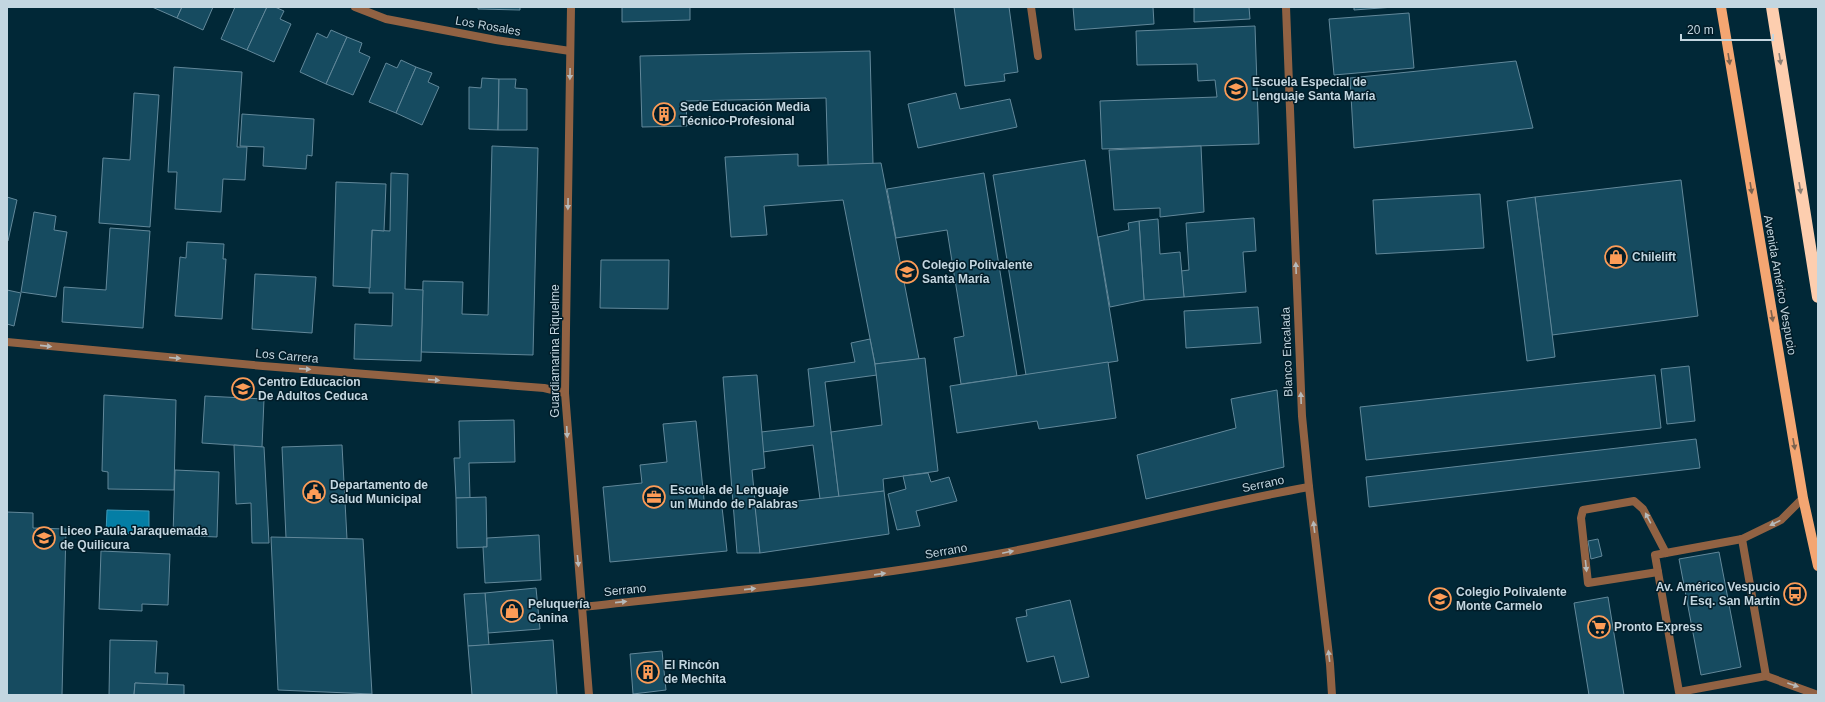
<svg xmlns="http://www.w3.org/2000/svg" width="1825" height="702" font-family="Arial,sans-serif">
	<rect width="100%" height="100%" fill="#012837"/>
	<!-- water -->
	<polygon fill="#047ea5" stroke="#3d98b7" points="107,510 149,511 149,534 106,533"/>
	<!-- building -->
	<g fill="#164b60" stroke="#62889a">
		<polygon points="152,7 182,7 177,18"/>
		<polygon points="182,7 213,7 203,30 177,18"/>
		<polygon points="235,7 267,7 247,50 221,39"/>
		<polygon points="267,7 275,7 284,11 280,19 291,24 274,62 247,50"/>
		<polygon points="478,7 520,7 520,10 478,9"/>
		<polygon points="622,7 690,7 690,20 622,22"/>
		<polygon points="954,7 1009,7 1018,72 1004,74 1005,81 965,86"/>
		<polygon points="1073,7 1153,7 1154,24 1075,30"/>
		<polygon points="1194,7 1249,7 1250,19 1194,22"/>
		<polygon points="1354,7 1394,7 1354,10"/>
		<polygon points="1409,13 1414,68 1334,75 1329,19"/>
		<polygon points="1255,26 1259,144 1102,149 1100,101 1217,97 1215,80 1198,81 1197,64 1137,65 1136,31"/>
		<polygon points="331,30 347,37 326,84 300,72 317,33 327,38"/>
		<polygon points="347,37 362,43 359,52 370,57 353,95 326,84"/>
		<polygon points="870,51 873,164 828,165 826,98 686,101 687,126 642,127 640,56"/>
		<polygon points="401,60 416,67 396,113 369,102 386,63 397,68"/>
		<polygon points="1516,61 1533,128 1354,148 1350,78"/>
		<polygon points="174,67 242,72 237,147 247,147 245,180 223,179 221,212 175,209 177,172 168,172"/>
		<polygon points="416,67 432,73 428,82 439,87 422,125 396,113"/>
		<polygon points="482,78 499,79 498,130 469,129 469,87 481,88"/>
		<polygon points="499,79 516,79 515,88 527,89 527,130 498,130"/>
		<polygon points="134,93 159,95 150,227 99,223 103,158 130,160"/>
		<polygon points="956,93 960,109 1010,99 1017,127 918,148 908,104"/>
		<polygon points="242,114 314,119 312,156 307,155 306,169 263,166 264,147 240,146"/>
		<polygon points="492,146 538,148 533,355 421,352 423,281 463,282 462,314 488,315"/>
		<polygon points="1201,146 1204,212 1160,217 1160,208 1114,210 1109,150"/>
		<polygon points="798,154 798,166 881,163 919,359 875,364 843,200 764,206 767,235 731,237 725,157"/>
		<polygon points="1085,160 1118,361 1026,375 993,175"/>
		<polygon points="391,173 408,174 405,289 423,290 421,361 354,359 355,324 392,326 393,293 369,293 372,230 390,231"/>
		<polygon points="984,173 1017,376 961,384 954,338 964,336 947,230 896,238 887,189"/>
		<polygon points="1681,180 1698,316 1552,335 1535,197"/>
		<polygon points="336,182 386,184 384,231 372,230 370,288 333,286"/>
		<polygon points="1480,194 1484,248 1376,254 1373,200"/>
		<polygon points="7,197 17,200 8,241 7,241"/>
		<polygon points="1535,197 1555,357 1527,361 1507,201"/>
		<polygon points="34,212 56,216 54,230 67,232 56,297 21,292"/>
		<polygon points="1254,218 1256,251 1243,252 1246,292 1184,297 1181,271 1189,270 1186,223"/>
		<polygon points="1158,219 1160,254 1180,252 1184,297 1144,300 1139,221"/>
		<polygon points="1139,221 1144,300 1110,307 1098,237 1129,230 1128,223"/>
		<polygon points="110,228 150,231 143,328 62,322 64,287 106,290"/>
		<polygon points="187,242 224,244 223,259 226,259 222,319 175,316 180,257 186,258"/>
		<polygon points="601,260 669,260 668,309 600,308"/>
		<polygon points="255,274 316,277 312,333 252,329"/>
		<polygon points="7,290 21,293 14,326 7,324"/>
		<polygon points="1258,307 1261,343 1186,348 1184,311"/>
		<polygon points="870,339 877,375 825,382 839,497 820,499 813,445 763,452 761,432 814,426 808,369 855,362 851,343"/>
		<polygon points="925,358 938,471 883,479 884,491 839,497 831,432 882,425 875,364"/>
		<polygon points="1108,362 1116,418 1039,429 1037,421 957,433 950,386"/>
		<polygon points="1689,366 1695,421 1667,424 1661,369"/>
		<polygon points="757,375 765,468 752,470 760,553 737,553 723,377"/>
		<polygon points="1655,375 1661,428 1366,460 1360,407"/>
		<polygon points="1277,390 1284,467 1146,499 1137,455 1236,428 1231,399"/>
		<polygon points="104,395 176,400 174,490 108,489 108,472 102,471"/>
		<polygon points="205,396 264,399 262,447 202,443"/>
		<polygon points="514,420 515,462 469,463 470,498 456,498 454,458 460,458 459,421"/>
		<polygon points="696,421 705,509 722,507 727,551 610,562 603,487 642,483 640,465 667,462 663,424"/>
		<polygon points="1696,439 1700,468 1369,507 1366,477"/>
		<polygon points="234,445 264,447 269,543 252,543 251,503 236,504"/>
		<polygon points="342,445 347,539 286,538 282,447"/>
		<polygon points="175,470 219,472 217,537 173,535"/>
		<polygon points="928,473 931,482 949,477 957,501 916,511 920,526 897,530 888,494 906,489 903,476"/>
		<polygon points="884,491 889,534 760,553 755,506"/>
		<polygon points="486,497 487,547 457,548 456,498"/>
		<polygon points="7,512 33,513 33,528 66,529 62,695 7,695"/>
		<polygon points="539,535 541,580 485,583 483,547 487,547 487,538"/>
		<polygon points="271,537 363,539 372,694 278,690"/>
		<polygon points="1598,539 1602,556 1591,559 1588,541"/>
		<polygon points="101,551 170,554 168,605 142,604 142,611 99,609"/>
		<polygon points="1719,552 1741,667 1701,675 1679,559"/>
		<polygon points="536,588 540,629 488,633 485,593"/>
		<polygon points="485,593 489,645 468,646 464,594"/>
		<polygon points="1608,597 1624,695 1589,695 1574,603"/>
		<polygon points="1070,600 1089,677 1061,683 1054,656 1027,662 1016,618 1027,616 1026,610"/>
		<polygon points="110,640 157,641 155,673 168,673 167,685 135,683 134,695 109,695"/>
		<polygon points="553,640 557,695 472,695 468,646"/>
		<polygon points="662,651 666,690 633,694 630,654"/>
		<polygon points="135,683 184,685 184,695 134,695"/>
	</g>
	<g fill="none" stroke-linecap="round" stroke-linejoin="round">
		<!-- service -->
		<g stroke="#916243" stroke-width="8">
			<polyline points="1031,7 1038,56"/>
			<polyline points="1803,498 1781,520 1742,539 1655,555 1679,692 1766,676 1818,695"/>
			<polyline points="1742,539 1766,676"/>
			<polyline points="1658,572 1588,583 1581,518 1583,510 1634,501 1643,509 1666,553"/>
		</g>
		<!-- minor -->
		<g stroke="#916243" stroke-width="8">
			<polyline points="355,7 386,19 496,40 570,51"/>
			<polyline points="7,342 263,366 544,388 565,393"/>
			<path d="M582,607c135,-15 271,-27 404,-51 109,-19 215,-50 323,-69"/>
		</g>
		<!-- tertiary -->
		<g stroke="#916243" stroke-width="8">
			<polyline points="571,7 565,393 589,695"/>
			<polyline points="1286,7 1302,416 1309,487 1330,664 1332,695"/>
		</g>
		<!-- primary -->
		<polyline stroke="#f4a672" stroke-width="10" points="1721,7 1803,498 1818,566"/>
		<!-- motorway -->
		<polyline stroke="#fdceaf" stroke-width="12" points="1772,7 1818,297"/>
	</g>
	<!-- one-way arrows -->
	<defs><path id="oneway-solid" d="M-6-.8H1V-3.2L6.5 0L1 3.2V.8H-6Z"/></defs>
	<g fill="#7b624e">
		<use href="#oneway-solid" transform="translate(1729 59) rotate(81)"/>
		<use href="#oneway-solid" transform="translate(1751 188) rotate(81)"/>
		<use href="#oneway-solid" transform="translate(1772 316) rotate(80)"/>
		<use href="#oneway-solid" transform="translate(1794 444) rotate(80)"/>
	</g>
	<g fill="#8c7e73">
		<use href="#oneway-solid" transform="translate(1780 59) rotate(81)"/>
		<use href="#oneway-solid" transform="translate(1800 188) rotate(81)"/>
	</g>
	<g fill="#b6b9b9">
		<use href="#oneway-solid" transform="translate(570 74) rotate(91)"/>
		<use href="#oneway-solid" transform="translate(568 204) rotate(91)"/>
		<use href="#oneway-solid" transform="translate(1296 268) rotate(-92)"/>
		<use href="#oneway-solid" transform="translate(46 346) rotate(6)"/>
		<use href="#oneway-solid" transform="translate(175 358) rotate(5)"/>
		<use href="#oneway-solid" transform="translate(305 369) rotate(4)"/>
		<use href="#oneway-solid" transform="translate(434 380) rotate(4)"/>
		<use href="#oneway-solid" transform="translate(1301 398) rotate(-92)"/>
		<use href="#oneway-solid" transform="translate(567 432) rotate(87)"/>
		<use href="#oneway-solid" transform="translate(1648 518) rotate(-118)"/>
		<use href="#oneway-solid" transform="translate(1775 523) rotate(154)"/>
		<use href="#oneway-solid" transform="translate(1314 527) rotate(-97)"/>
		<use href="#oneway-solid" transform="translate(1008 552) rotate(-12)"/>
		<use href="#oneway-solid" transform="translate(578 561) rotate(84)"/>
		<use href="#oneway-solid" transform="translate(1586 566) rotate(84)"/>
		<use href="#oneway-solid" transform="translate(880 574) rotate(-8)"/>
		<use href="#oneway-solid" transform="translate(750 589) rotate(-6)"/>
		<use href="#oneway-solid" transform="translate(621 602) rotate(-6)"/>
		<use href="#oneway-solid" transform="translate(1329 656) rotate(-97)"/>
		<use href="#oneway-solid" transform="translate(1793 685) rotate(19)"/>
	</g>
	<!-- icons -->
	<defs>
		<g id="school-ring" transform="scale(1.15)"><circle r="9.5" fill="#021d29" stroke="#fd9c57" stroke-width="1.5"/><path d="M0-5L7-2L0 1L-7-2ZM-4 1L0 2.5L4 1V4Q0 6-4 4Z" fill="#fd9c57"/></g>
		<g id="building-ring" transform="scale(1.15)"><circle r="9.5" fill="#021d29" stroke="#fd9c57" stroke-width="1.5"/><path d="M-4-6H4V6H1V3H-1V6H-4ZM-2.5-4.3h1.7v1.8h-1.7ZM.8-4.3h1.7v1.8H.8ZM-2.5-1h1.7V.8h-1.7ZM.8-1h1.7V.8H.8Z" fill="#fd9c57"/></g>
		<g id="shop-ring" transform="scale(1.15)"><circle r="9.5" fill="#021d29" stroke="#fd9c57" stroke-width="1.5"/><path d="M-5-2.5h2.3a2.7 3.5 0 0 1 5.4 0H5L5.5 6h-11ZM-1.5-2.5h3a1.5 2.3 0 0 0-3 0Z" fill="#fd9c57"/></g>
		<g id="civic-ring" transform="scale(1.15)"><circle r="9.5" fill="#021d29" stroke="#fd9c57" stroke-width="1.5"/><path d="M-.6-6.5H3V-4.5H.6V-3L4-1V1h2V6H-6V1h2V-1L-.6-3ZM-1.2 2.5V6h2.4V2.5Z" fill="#fd9c57"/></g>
		<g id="office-ring" transform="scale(1.15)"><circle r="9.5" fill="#021d29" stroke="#fd9c57" stroke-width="1.5"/><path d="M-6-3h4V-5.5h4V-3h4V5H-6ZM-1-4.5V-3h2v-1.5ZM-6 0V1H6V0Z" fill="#fd9c57"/></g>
		<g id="bus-ring" transform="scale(1.15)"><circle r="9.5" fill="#021d29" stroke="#fd9c57" stroke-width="1.5"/><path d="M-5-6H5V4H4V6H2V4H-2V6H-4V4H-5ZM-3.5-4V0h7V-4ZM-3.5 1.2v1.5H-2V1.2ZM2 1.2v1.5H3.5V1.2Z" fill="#fd9c57"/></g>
		<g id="supermarket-ring" transform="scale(1.15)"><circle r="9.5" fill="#021d29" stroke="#fd9c57" stroke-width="1.5"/><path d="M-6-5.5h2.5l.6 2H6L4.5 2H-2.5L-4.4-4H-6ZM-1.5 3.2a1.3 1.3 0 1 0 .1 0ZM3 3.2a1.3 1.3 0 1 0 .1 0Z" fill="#fd9c57"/></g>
	</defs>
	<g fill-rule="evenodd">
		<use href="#school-ring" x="1236" y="89"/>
		<use href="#building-ring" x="664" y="114"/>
		<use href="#shop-ring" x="1616" y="257"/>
		<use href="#school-ring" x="907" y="272"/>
		<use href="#school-ring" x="243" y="389"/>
		<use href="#civic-ring" x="314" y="492"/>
		<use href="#office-ring" x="654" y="497"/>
		<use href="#school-ring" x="44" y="538"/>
		<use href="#bus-ring" x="1795" y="594"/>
		<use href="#school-ring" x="1440" y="599"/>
		<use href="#shop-ring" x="512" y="611"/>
		<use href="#supermarket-ring" x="1599" y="627"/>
		<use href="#building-ring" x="648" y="672"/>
	</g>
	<g text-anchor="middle" stroke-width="3" stroke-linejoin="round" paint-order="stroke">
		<!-- street labels -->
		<g font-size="12" fill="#c3d6e0" stroke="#021d29">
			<text transform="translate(488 26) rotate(10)" y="4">Los Rosales</text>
			<text transform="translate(1780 285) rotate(80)" y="4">Avenida Américo Vespucio</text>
			<text transform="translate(555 351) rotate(-90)" y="4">Guardiamarina Riquelme</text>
			<text transform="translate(1287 352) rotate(-92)" y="4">Blanco Encalada</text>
			<text transform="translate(287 356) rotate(5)" y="4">Los Carrera</text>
			<text transform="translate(1263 484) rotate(-12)" y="4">Serrano</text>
			<text transform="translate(946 551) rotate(-10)" y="4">Serrano</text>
			<text transform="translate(625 590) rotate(-6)" y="4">Serrano</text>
		</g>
		<!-- poi labels -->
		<g font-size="12" font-weight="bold" fill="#c3d6e0" stroke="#021d29" text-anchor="start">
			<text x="1252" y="86">Escuela Especial de<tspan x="1252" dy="14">Lenguaje Santa María</tspan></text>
			<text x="680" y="111">Sede Educación Media<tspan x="680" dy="14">Técnico-Profesional</tspan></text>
			<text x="1632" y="261">Chilelift</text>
			<text x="922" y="269">Colegio Polivalente<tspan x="922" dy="14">Santa María</tspan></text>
			<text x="258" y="386">Centro Educacion<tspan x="258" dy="14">De Adultos Ceduca</tspan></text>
			<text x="330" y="489">Departamento de<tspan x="330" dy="14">Salud Municipal</tspan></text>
			<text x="670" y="494">Escuela de Lenguaje<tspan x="670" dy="14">un Mundo de Palabras</tspan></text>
			<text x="60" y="535">Liceo Paula Jaraquemada<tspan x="60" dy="14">de Quilicura</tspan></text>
			<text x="1780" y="591" text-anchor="end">Av. Américo Vespucio<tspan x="1780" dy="14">/ Esq. San Martín</tspan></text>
			<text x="1456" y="596">Colegio Polivalente<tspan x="1456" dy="14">Monte Carmelo</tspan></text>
			<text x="528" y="608">Peluquería<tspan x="528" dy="14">Canina</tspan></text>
			<text x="1614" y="631">Pronto Express</text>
			<text x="664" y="669">El Rincón<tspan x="664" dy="14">de Mechita</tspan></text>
		</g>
	</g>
	<!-- border -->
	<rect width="1825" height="702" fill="none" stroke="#c3d6e0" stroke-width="16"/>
	<!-- scale -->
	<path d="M1681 34v6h92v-6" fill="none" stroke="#c3d6e0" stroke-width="2"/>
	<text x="1687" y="34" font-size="12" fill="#c3d6e0" stroke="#021d29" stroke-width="3" paint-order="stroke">20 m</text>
</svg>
